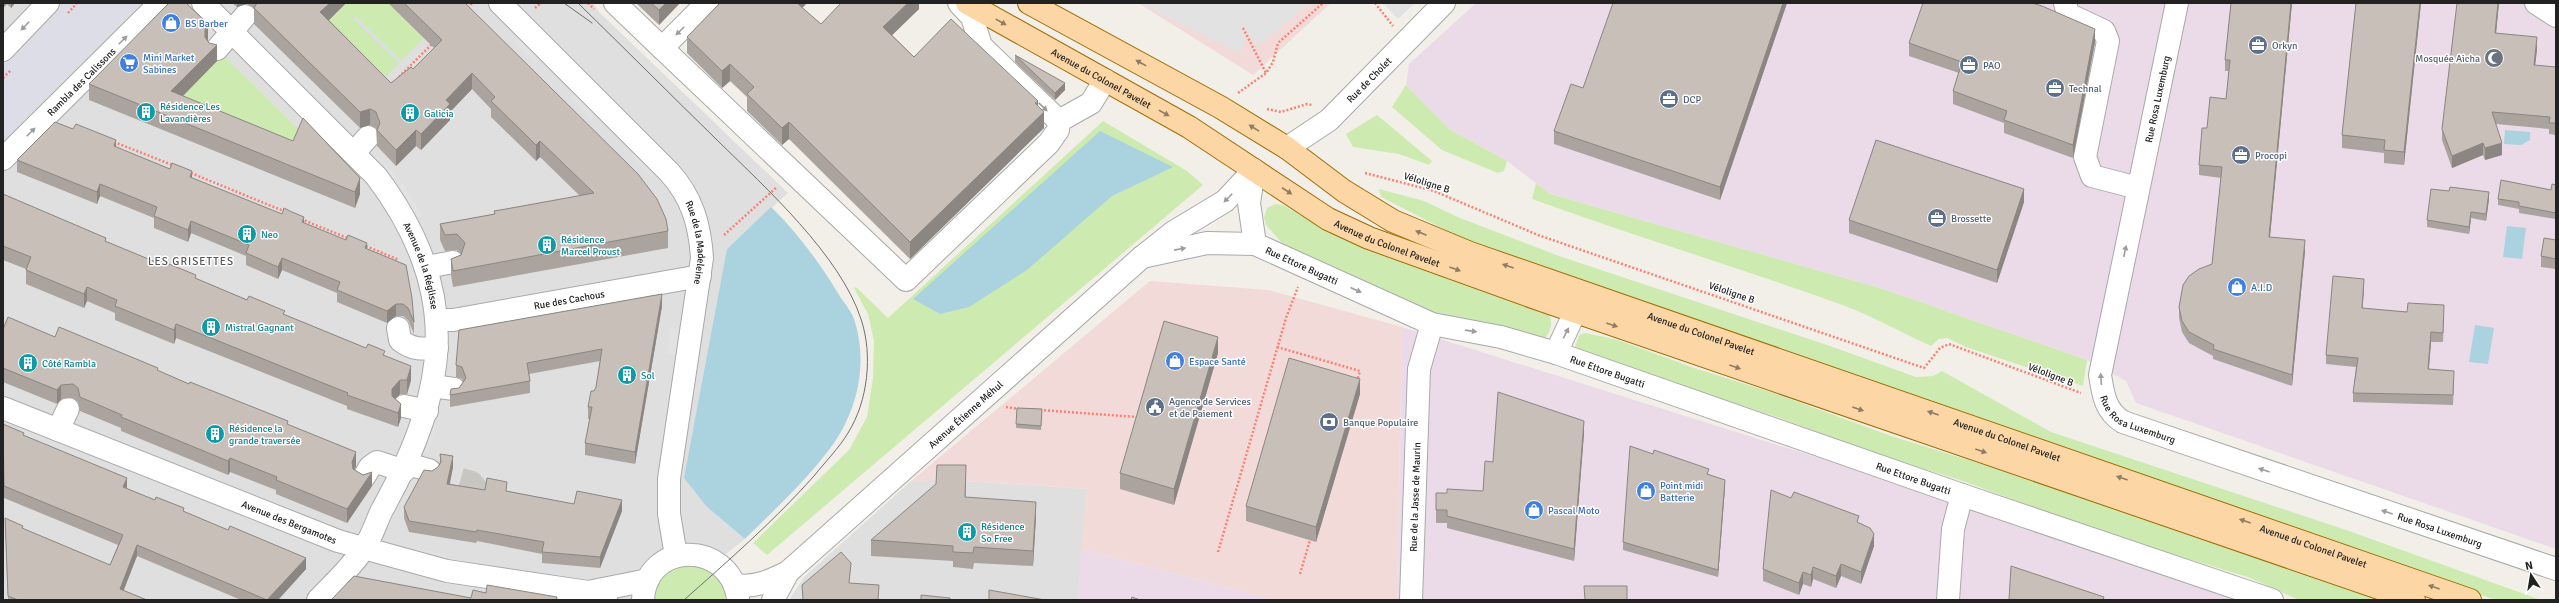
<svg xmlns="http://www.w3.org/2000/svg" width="2559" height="603" font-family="Signika,sans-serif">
	<rect width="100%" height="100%" fill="#f2efe9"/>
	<!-- residential -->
	<g fill="#e0dfdf">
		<polygon points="3,3 593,3 599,12 788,193 727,249 707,507 745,539 667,600 3,600"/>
		<polygon points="911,481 966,481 1087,489 1078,600 789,600 804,577"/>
	</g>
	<!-- commercial -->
	<g fill="#f2dad9">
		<polygon points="1138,3 1331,3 1253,75"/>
		<polygon points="1150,281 1268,290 1402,327 1397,600 1275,600 1081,549 1087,489 966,481 911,481"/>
	</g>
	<!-- industrial -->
	<g fill="#ebdbe8">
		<polygon points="1476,3 2556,3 2556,549 2136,403 2126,381 2087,360 1880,288 1550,194 1507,161 1449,129 1406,85 1409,64"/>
		<polygon points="1402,327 2271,600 1397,600"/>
		<polygon points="1081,549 1275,600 1078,600"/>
	</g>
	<!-- grass -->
	<g fill="#cdebb0">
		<polygon points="346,3 388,3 424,38 378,85 320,29"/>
		<polygon points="223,55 303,134 298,146 181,98"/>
		<polygon points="1406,85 1449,129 1507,161 1504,171 1498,173 1442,150 1392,107"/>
		<polygon points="1377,115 1432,161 1429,165 1399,154 1353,147 1346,134"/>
		<polygon points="1103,121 1187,171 1203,185 767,555 753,543 849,450 867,417 873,378 874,341 868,314 854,288 856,287 888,318"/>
		<path d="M1536,183l14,11 330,94 207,72 -4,26 -117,-39 -19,-9 -8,1 -8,7c-29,-13 -57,-29 -86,-40 -104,-38 -209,-69 -313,-107z"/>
		<polygon points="1379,189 1424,201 1460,218 1559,256 1830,346 1916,377 1933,376 1942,371 2051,432 2349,531 2541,600 2497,600 2477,594 1966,413 1904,394 1805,357 1725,332 1461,238 1381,197"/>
		<path d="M1275,204l8,1 35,21 46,23 185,64c4,12 2,17 -6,28l-107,-28 -132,-57 -23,-14 -15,-17 -2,-7 3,-10z"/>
		<polygon points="1586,333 1618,340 1694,368 1774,393 1891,436 2046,484 2193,537 2382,600 2299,600 2248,577 2115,537 1963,481 1873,453 1780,418 1579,352 1575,347 1579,335"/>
		<path d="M692,563c18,7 33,16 34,37h-75c9,-26 14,-32 41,-37z"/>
	</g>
	<!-- parking -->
	<g fill="#e2e2e2">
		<polygon points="1138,3 1309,3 1258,46 1248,35 1240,53"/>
		<polygon points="1383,3 1415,3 1398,19"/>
		<polygon points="518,38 540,59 536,63 514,42"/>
		<polygon points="259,39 284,64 279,68 255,44"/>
		<polygon points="289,68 314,93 309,97 285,73"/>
		<polygon points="574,93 595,114 591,119 570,97"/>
		<polygon points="635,151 657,173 652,177 631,155"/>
		<polygon points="377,154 397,177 391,182 372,159"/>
		<polygon points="402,183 422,215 416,218 397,187"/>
		<polygon points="671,328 684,330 680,355 667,353"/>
		<polygon points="433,424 437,426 428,452 423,450"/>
		<polygon points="418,549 447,555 446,561 417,554"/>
	</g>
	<!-- plaza -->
	<g fill="#dddde8">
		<polygon points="57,3 140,3 136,7 140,11 135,16 131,12 119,23 123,28 117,34 113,30 103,41 107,45 102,49 98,46 87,57 91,61 86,67 81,62 71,73 75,77 69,83 65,79 54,90 58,94 53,99 49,95 38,107 42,110 37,116 32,112 21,123 25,127 3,148 3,68 12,58 8,54 12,49 17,53 28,41 24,37 28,32 33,36 44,25 40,20 45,15 50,20 61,9"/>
		<polygon points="355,16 401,61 399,63 353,18"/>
	</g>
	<!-- water -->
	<g fill="#aad3df">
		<polygon points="2505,130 2530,132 2530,140 2521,145 2504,144"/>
		<polygon points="1100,131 1173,167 1112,196 1027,270 969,307 940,314 913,299"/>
		<path d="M771,207c28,27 50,58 70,91 5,7 12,16 14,24 10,33 6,69 -9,100 -17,38 -71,87 -101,117l-38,-32 -23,-29 43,-229z"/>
		<polygon points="2507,226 2526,228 2522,259 2503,257"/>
		<polygon points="2475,325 2494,328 2488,364 2469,362"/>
	</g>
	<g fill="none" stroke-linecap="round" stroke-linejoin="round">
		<!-- minor-tunnel -->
		<polyline stroke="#c8c6c1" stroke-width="22" stroke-dasharray="22 11" stroke-linecap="butt" points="429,470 472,482 476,487 477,498"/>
		<!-- minor casing -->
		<g stroke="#a9a9a9" stroke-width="24">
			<g id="minor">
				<path id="s1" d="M203,3l173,173c87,115 73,214 6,334 -6,12 -10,27 -18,38 -12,19 -31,36 -46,52"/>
				<path id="s2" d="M500,3l169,169c23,25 31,53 33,86l-33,221v35l7,42"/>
				<polyline points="615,3 662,48 707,3"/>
				<polyline points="959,3 972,17 981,46 1059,121 1091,103 1105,80"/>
				<polyline points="2065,3 2068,14 2104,31 2108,41 2085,157 2092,176 2138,188"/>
				<path id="s3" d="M2177,3l-77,372c3,19 5,36 23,47l433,147"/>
				<polyline points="2536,3 2556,16"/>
				<polyline points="662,48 906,280 1049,143 1058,130 1059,121"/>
				<polyline points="217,49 245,16"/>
				<polyline points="3,50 48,3"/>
				<path id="s4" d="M1287,148l42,-28 115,-117"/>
				<polyline points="354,153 368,137"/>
				<path id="s5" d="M3,159l157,-156"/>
				<polyline points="1254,170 1249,203 1255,244"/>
				<path id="s6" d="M1142,257l65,-14 48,1 177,80 69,13 55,16 406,142 310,105"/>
				<polyline points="427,267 453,262"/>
				<path id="s7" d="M438,320h15l247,-44"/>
				<path d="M398,328l2,12c12,10 22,9 37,8"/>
				<polyline points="1556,353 1575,312"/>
				<polyline points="432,386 454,389"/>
				<polyline points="404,406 427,411"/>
				<path id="s8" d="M3,408l335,133 109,30 141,21 18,8"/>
				<polyline points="58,430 68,409"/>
				<polyline points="407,464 429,470"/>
				<polyline points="364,477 370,467 377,462 404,471"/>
				<path id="s9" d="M735,585c21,3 34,-4 53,-13l354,-315 30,-24 53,-32 29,-31"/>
				<polyline points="588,592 648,580"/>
				<path d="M643,600c2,-59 86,-61 95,-2"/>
				<polyline points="773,600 788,572"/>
				<path id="s10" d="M1411,600l8,-231 13,-45"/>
				<polyline points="1948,600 1953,529 1962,495"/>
			</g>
		</g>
		<!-- major casing -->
		<g stroke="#a06b00" stroke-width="24">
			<g id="major">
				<path id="s11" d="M967,3l222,124 139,92 41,19 172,62 873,300"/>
				<path id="s12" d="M1029,3l191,104 67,41 57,43 49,30 77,32 1000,347"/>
			</g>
		</g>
		<!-- path -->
		<g stroke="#fa8072" stroke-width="2.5" stroke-dasharray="2 2" stroke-linecap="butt">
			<polyline points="588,3 594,9"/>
			<polyline points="1375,3 1393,26"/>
			<polyline points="468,8 472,3"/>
			<polyline points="535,8 541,3"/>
			<polyline points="68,13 77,3"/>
			<polyline points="1243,28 1266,73"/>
			<polyline points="399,77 432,44"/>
			<polyline points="3,78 11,70"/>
			<polyline points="1238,93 1266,73 1273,62 1278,43 1323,3"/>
			<polyline points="1267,109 1281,112 1307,104 1312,105"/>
			<polyline points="114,142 175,166"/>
			<polyline points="191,173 286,212"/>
			<polyline points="1365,173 1434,191 1538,235 1924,368 1940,348 1949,344 2081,393"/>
			<polyline points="301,219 350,239"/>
			<polyline points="724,235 777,187"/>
			<polyline points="366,246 399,260"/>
			<polyline points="1277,347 1360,371 1357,381"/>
			<polyline points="1006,407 1019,409"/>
			<polyline points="1040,410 1137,417"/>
			<polyline points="1218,552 1286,318 1298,287"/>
			<polyline points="1300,574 1310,540"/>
		</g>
		<!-- minor -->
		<use href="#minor" stroke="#fff" stroke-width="22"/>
		<!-- major -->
		<use href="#major" stroke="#fcd6a4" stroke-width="22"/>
		<!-- tram -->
		<g stroke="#707070" stroke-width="1">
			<polyline points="564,3 592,23"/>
			<path d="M578,3c47,46 93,92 140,138 48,47 122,114 143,178 12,36 7,82 -13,114 -9,15 -23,29 -34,43 -40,45 -85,84 -130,124"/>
		</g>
	</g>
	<!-- wall -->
	<g fill="#aba49e">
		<polygon points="3,3 15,3 11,8 7,4 3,8"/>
		<polygon points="232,3 346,3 329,20 391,83 413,69 434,48 388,3 465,3 668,231 668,248 453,287 451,275 451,259 461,255 457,250 445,251 440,240 440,224 494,214 494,211 580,196 540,157 536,161 526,151 491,117 491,109 472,89 450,112 450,120 421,150 416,146 396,166 377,146 376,128 370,125 360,128 254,24 254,9 253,7 247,4 237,7"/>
		<polygon points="636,3 680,3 659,25"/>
		<polygon points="720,3 807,3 802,8 821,24 919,3 919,9 892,35 914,57 1038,105 1044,128 910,259 789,139 782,145 747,111 747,97 730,81 722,88 687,53 687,37"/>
		<polygon points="1787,3 1720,200 1554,144 1554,131 1583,88"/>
		<polygon points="2231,3 2292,3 2270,237 2305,251 2292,386 2213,359 2213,356 2189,343 2182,332 2179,318 2179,307 2212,264 2221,178 2199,175 2199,165 2207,128 2226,99 2229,71 2225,71 2225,60"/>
		<polygon points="2356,3 2421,3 2404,165 2384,163 2384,153 2342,148 2342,135"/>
		<polygon points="2499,3 2496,33 2537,49 2535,65 2556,67 2556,135 2549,134 2549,129 2496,124 2502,155 2485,160 2483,155 2452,168 2442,140 2442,129"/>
		<polygon points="208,41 217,61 183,96 360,194 355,208 89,100 89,84"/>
		<polygon points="2095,42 2073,158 2004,133 2004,123 1953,104 1953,91 1959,73 1909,56 1909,43"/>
		<polygon points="1015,55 1065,90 1055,100 1015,62"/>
		<polygon points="116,147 406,265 414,322 414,334 408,320 403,316 396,316 387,323 337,302 337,293 282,270 278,279 246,265 246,256 191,233 188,242 154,228 154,218 100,196 97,204 17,172 17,160"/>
		<polygon points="2556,185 2556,219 2519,213 2519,209 2498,205 2498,199 2551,190"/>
		<polygon points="3,194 106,242 385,356 411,380 407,394 400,394 395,399 401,418 398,427 347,409 347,406 176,338 174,344 115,320 115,313 87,301 84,308 26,284 26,269 3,260"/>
		<polygon points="2489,199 2486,221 2471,218 2469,234 2427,227 2427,220"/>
		<polygon points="2024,202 1997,283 1849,233 1849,220"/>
		<polygon points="2556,240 2556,269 2541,267 2541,256"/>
		<polygon points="2364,288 2362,308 2407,312 2444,315 2443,342 2431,342 2429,369 2454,380 2453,405 2353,402 2353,393 2356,367 2326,364 2326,355"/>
		<polygon points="662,306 635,464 585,455 585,443 590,419 588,419 588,407 596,387 600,361 529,374 530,381 530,393 450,407 450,395 459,388 463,383 462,379 456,377 456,365"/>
		<polygon points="3,329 55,337 158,371 288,425 356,466 354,470 372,486 347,523 276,494 276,490 230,472 228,475 121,431 121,428 80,411 78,402 73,398 61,399 57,404 3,382"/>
		<polygon points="1218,353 1174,505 1120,489 1120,473"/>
		<polygon points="1360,394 1316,542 1246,521 1246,506"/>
		<polygon points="1017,408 1042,409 1041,430 1016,428"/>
		<polygon points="3,424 24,436 127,489 184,512 306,569 278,600 241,600 137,556 123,590 147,600 8,600 5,518 23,529 110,565 118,545 4,498 3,478"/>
		<polygon points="1584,433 1574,561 1447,528 1447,523 1436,523 1436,493 1447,493 1483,491 1493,462"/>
		<polygon points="440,454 453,467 450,484 485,490 507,491 574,504 622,511 600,568 542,563 542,554 477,541 476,543 409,532 404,518 404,507 432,471 438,467 440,463"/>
		<polygon points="1709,474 1725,487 1718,577 1623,550 1623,542"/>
		<polygon points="966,481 965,497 1036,517 1033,566 974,563 973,569 953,567 953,561 871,556 871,540"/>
		<polygon points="1859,523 1874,546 1861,584 1841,576 1836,588 1813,579 1811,587 1803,584 1799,595 1763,581 1763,569"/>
	</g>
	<!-- shaded-wall -->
	<g fill="#8b8681">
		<polygon points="3,3 7,3 3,8"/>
		<polygon points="11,3 15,3 11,8"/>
		<polygon points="237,3 247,3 247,4 237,7"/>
		<polygon points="330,3 346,3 320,29 320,12"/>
		<polygon points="666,3 680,3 659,25 659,10"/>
		<polygon points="793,3 807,3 793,17"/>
		<polygon points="908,3 919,3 919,9 883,44 883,27"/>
		<polygon points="1783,3 1787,3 1720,200 1720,187"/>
		<polygon points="2291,3 2292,3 2269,247 2269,237 2273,186"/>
		<polygon points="2420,3 2421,3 2404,165 2404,152"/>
		<polygon points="2498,3 2499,3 2495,44 2495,33"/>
		<polygon points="208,24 208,40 205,46 205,30"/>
		<polygon points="2095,29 2095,42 2073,158 2073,145"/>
		<polygon points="2537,37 2537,49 2534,76 2534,65"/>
		<polygon points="217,45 217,61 171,108 171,91"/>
		<polygon points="730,64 730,81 722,88 722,71"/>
		<polygon points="472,73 472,89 450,112 450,120 421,150 421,134 446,100"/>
		<polygon points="1065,83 1065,90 1055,100 1055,93"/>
		<polygon points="1038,101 1038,118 1044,112 1044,128 910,259 910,242"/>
		<polygon points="370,109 370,125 360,128 360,112"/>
		<polygon points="789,122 789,139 782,145 782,128"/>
		<polygon points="416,130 416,146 396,166 396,150"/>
		<polygon points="116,140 116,152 114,146"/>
		<polygon points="540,141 540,157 536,161 536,145"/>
		<polygon points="2483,143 2483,155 2452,168 2452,156"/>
		<polygon points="2502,143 2502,155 2485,160 2485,148"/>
		<polygon points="192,171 192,183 190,177"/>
		<polygon points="360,178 360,194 355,208 355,192"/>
		<polygon points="100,184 100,196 97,204 97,192"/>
		<polygon points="2024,189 2024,202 1997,283 1997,270"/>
		<polygon points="2489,192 2489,199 2486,221 2486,214"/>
		<polygon points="2471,212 2471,218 2469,234 2469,227"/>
		<polygon points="304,217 304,229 302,222"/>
		<polygon points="191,221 191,233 188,242 188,230"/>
		<polygon points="2305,240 2305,251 2292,386 2292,375"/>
		<polygon points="367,243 367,255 365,248"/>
		<polygon points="282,258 282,270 278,279 278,267"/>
		<polygon points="2364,279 2364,288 2362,318 2362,308"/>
		<polygon points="87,287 87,301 84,308 84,294"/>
		<polygon points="662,294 662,306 635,464 635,452"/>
		<polygon points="396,304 396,316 387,323 387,311"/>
		<polygon points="176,324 176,338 174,344 174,330"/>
		<polygon points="2431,332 2431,342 2428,378 2428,369"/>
		<polygon points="1218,337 1218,353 1174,505 1174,489"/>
		<polygon points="411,366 411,380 407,394 407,380"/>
		<polygon points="1360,379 1360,394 1316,542 1316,527"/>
		<polygon points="400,380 400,394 392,403 392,389"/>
		<polygon points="61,385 61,399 57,404 57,390"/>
		<polygon points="401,404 401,418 398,427 398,413"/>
		<polygon points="1584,421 1584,433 1574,561 1574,549"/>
		<polygon points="356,452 356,466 352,476 352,462"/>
		<polygon points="453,456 453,467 447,495 447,484"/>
		<polygon points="230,458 230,472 228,475 228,461"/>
		<polygon points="966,465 966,481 965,513 965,497"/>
		<polygon points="372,472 372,486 347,523 347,509"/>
		<polygon points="127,478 127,489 123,487"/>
		<polygon points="1725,480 1725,487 1718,577 1718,570"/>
		<polygon points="622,500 622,511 600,568 600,557"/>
		<polygon points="1036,502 1036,517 1033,566 1033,551"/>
		<polygon points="1874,534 1874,546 1861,584 1861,572"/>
		<polygon points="137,545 137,556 120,600 120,589"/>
		<polygon points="306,558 306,569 278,600 267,600"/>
		<polygon points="1841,564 1841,576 1836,588 1836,576"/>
		<polygon points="1813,567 1813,579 1811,587 1811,575"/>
		<polygon points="1803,572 1803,584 1799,595 1799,583"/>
	</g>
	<!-- building -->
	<g fill="#c7bfb8" stroke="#8b8681">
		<polygon points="169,3 186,3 208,24 205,30 205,37 209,43 217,45 171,91 293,141 303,118 360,178 355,192 89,84"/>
		<polygon points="257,3 330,3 320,12 391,83 411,67 413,69 442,40 404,3 465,3 638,174 657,199 666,219 668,231 453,271 451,259 461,255 465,243 457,234 445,235 440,224 495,214 494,211 506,209 594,193 540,141 536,145 526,135 491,101 495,97 472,73 446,100 450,104 421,134 416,130 396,150 377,130 380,123 376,112 370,109 360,112 254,8"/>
		<polygon points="651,3 666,3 659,10"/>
		<polygon points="720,3 797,3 821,24 841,3 908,3 883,27 914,57 951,19 1038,101 1035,103 1044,112 910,242 789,122 782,128 747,94 754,87 730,64 722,71 687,37"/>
		<polygon points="1613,3 1783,3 1720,187 1554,131 1571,84 1583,88"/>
		<polygon points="1923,3 2032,3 2042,6 2095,29 2073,145 2004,120 2007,111 1953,91 1962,62 1909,43"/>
		<polygon points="2231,3 2291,3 2269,237 2305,240 2292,375 2213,349 2214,345 2189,332 2182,321 2179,307 2183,285 2189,276 2199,269 2212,264 2222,167 2199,165 2202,128 2207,128 2210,97 2226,99 2230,60 2225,60"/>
		<polygon points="2356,3 2420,3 2404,152 2384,150 2385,140 2342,135"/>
		<polygon points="2457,3 2498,3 2495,33 2537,37 2534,65 2556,67 2556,123 2549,123 2550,117 2492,112 2502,143 2485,148 2483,143 2452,156 2442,129"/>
		<polygon points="1015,55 1065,83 1055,93"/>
		<polygon points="55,122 73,129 76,124 116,140 114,146 170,169 172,163 192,171 190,177 282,214 284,208 292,212 304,217 302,222 346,240 348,235 367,243 365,248 406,265 412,298 414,322 408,308 403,304 396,304 387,311 337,290 340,282 282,258 278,267 246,253 249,245 191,221 188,230 154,216 157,207 100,184 97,192 17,160"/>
		<polygon points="1876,140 2024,189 1997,270 1849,220"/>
		<polygon points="2501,180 2551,190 2552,184 2556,185 2556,213 2519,206 2519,202 2498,199"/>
		<polygon points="2450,187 2489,192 2486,214 2471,212 2469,227 2427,220 2431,189 2449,191"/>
		<polygon points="3,194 106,238 105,241 158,263 159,260 196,275 195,278 247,300 249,296 285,311 283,314 366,348 368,344 385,351 383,355 411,366 407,380 400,380 392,389 392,396 401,404 398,413 347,395 348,393 176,324 174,330 115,306 117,300 87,287 84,294 26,270 31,257 3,246"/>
		<polygon points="2544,238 2556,240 2556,259 2541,256"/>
		<polygon points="2333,276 2364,279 2362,308 2407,312 2408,303 2444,305 2443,333 2431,332 2428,369 2454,371 2453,395 2353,393 2358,358 2326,355"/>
		<polygon points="662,294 635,452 585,443 592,407 588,407 591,391 594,391 596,387 602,349 527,363 530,381 450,395 451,389 459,388 466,378 462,367 456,365 459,330"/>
		<polygon points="8,317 55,337 59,327 158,368 157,370 189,384 190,382 288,421 287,424 356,452 352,462 353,469 363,475 372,472 347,509 276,480 277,477 230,458 228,461 121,417 122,415 80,397 78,388 73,384 61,385 57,390 3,368 3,329"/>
		<polygon points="1164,321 1218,337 1174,489 1120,473"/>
		<polygon points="1289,358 1360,379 1316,527 1246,506"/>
		<polygon points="1498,392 1584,421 1574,549 1447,516 1447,510 1436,510 1436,493 1447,493 1447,489 1483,491 1485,461 1493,462"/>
		<polygon points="1017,408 1042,409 1041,426 1016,424"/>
		<polygon points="3,424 24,433 23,435 127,478 123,487 155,500 156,497 184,508 183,511 228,530 230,526 306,558 267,600 137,545 120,589 147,600 18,600 8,596 5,518 23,526 22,528 110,565 123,535 4,486"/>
		<polygon points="1630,446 1653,454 1654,450 1709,469 1707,474 1725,480 1718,570 1623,542"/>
		<polygon points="440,454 453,456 447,484 485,490 487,478 507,482 506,491 574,504 577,491 622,500 600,557 542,552 544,542 477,530 476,532 409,521 404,507 424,470 432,471 438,467 441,462"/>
		<polygon points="937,465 966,465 965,497 1036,502 1033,551 974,547 973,553 953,552 953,546 871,540 936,484"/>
		<polygon points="1771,490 1791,498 1794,492 1859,516 1857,522 1870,528 1874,534 1861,572 1841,564 1836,576 1813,567 1811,575 1803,572 1799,583 1763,569"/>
		<polygon points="841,552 851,563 849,583 879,585 878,600 803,600 802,585"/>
		<polygon points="2011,566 2104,597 2103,600 2009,600"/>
		<polygon points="354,576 471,598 473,590 486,593 487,585 557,597 556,600 331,600"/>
		<polygon points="1584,586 1627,586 1627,600 1585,600"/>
		<polygon points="989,590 1045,600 989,600"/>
		<polygon points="921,595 950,598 950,600 921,600"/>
		<polygon points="1132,597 1140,600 1131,600"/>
	</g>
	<!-- one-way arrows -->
	<defs><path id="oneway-solid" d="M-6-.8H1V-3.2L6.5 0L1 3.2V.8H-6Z"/></defs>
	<g fill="#8f7c63">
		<use href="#oneway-solid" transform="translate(1001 22) rotate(29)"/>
		<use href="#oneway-solid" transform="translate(1141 63) rotate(-151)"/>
		<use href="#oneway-solid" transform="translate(1164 113) rotate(29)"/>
		<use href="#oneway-solid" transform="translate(1254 128) rotate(-148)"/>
		<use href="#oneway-solid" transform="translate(1287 191) rotate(33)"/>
		<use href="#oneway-solid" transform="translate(1421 233) rotate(-157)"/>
		<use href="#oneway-solid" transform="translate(1508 266) rotate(-161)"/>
		<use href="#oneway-solid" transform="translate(1455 269) rotate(20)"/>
		<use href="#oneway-solid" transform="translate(1612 325) rotate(19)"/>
		<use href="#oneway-solid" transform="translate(1735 367) rotate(19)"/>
		<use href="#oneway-solid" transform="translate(1858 409) rotate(19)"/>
		<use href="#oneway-solid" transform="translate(1933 413) rotate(-161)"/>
		<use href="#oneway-solid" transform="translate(1981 451) rotate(19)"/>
		<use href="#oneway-solid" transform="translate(2122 478) rotate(-161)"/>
		<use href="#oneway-solid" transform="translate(2245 521) rotate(-161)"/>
		<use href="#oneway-solid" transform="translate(2434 587) rotate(-161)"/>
	</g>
	<g fill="#9c9c9c">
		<use href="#oneway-solid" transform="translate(25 26) rotate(134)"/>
		<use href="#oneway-solid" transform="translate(680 31) rotate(135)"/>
		<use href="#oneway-solid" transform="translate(123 40) rotate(-45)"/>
		<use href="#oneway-solid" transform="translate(1043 107) rotate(43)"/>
		<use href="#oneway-solid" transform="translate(31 132) rotate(-45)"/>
		<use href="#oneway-solid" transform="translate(1228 198) rotate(135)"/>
		<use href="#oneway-solid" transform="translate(1180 249) rotate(-11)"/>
		<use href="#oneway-solid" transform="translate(2125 251) rotate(-78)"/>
		<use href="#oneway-solid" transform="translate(1356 290) rotate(24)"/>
		<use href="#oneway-solid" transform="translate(1471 331) rotate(8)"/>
		<use href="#oneway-solid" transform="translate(1566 333) rotate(-63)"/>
		<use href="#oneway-solid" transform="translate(2101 379) rotate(-94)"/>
		<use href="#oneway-solid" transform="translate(2264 470) rotate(-161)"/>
		<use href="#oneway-solid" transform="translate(2387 512) rotate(-161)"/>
	</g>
	<!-- icons -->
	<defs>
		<g id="shop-disc" transform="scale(1)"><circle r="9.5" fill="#3f7fe0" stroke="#fff"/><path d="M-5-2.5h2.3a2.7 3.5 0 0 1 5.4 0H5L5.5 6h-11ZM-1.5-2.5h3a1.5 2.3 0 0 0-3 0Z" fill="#fff"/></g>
		<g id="office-disc" transform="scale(1)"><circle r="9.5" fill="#5c6f8a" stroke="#fff"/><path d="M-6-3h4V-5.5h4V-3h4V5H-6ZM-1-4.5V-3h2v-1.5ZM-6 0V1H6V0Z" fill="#fff"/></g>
		<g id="mosque-disc" transform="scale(1)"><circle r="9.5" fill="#6b7280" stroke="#fff"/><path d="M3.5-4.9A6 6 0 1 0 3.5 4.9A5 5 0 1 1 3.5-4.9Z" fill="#fff"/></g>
		<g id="supermarket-disc" transform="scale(1)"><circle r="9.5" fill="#3f7fe0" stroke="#fff"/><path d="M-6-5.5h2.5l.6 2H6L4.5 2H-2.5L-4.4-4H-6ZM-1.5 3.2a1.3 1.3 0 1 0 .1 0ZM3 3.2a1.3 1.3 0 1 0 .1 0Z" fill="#fff"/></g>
		<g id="building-disc" transform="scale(1)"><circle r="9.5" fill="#0f9aa8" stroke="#fff"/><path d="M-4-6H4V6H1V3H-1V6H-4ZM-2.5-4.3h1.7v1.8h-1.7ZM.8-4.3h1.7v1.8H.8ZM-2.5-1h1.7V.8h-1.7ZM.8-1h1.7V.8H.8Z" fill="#fff"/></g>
		<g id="civic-disc" transform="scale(1)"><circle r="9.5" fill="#5c6f8a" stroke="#fff"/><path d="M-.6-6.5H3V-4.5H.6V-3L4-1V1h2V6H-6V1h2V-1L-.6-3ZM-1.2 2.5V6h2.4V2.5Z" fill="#fff"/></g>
		<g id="bank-disc" transform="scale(1)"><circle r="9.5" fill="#5c6f8a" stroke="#fff"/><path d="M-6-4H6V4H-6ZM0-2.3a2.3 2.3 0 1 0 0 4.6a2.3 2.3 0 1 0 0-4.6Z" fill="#fff"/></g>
	</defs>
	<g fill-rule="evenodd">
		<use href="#shop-disc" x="171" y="23"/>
		<use href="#office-disc" x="2258" y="45"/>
		<use href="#mosque-disc" x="2494" y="58"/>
		<use href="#supermarket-disc" x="129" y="63"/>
		<use href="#office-disc" x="1969" y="65"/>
		<use href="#office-disc" x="2055" y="88"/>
		<use href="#office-disc" x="1669" y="99"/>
		<use href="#building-disc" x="146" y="112"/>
		<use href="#building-disc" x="410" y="113"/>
		<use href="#office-disc" x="2241" y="155"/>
		<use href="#office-disc" x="1937" y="218"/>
		<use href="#building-disc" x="247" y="234"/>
		<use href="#building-disc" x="547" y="245"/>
		<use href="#shop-disc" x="2237" y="287"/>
		<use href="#building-disc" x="211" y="327"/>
		<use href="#shop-disc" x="1175" y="361"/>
		<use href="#building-disc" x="28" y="363"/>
		<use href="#building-disc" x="627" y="375"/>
		<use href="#civic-disc" x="1155" y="407"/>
		<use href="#bank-disc" x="1329" y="422"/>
		<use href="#building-disc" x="215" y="434"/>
		<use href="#shop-disc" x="1646" y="491"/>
		<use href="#shop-disc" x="1534" y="510"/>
		<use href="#building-disc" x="967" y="532"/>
	</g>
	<g text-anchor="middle" stroke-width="3" stroke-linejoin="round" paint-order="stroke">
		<!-- shop labels -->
		<g font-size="10" fill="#366cbe" stroke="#fff" text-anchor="start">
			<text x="185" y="27">BS Barber</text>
			<text x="143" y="61">Mini Market<tspan x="143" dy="12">Sabines</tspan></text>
			<text x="2251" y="291">A.I.D</text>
			<text x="1189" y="365">Espace Santé</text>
			<text x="1660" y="489">Point midi<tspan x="1660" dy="12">Batterie</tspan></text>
			<text x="1548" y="514">Pascal Moto</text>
		</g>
		<!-- service labels -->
		<g font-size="10" fill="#4e5e75" stroke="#fff" text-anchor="start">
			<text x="2272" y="49">Orkyn</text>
			<text x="1983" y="69">PAO</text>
			<text x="2069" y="92">Technal</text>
			<text x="1683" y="103">DCP</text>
			<text x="2255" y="159">Procopi</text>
			<text x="1951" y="222">Brossette</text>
			<text x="1169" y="405">Agence de Services<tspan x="1169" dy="12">et de Paiement</tspan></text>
			<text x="1343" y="426">Banque Populaire</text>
		</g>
		<!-- worship labels -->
		<g font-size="10" fill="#5b616d" stroke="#fff" text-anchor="end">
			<text x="2480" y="62">Mosquée Aicha</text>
		</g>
		<!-- street labels -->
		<g font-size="10" fill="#222" stroke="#fff">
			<text dy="4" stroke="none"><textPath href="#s11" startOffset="154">Avenue du Colonel Pavelet</textPath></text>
			<text dy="4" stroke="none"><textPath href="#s4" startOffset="107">Rue de Cholet</textPath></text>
			<text dy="4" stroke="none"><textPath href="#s5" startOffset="110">Rambla des Calissons</textPath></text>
			<text transform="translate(2157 99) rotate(-78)" y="4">Rue Rosa Luxemburg</text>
			<text transform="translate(1427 182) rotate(18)" y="4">Véloligne B</text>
			<text dy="4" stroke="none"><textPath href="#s2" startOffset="317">Rue de la Madeleine</textPath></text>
			<text dy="4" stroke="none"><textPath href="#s11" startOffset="485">Avenue du Colonel Pavelet</textPath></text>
			<text dy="4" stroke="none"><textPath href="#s1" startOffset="346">Avenue de la Réglisse</textPath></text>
			<text dy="4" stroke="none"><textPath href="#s6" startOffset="166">Rue Ettore Bugatti</textPath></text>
			<text transform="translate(1732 292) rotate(19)" y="4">Véloligne B</text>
			<text dy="4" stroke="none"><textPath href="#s7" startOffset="133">Rue des Cachous</textPath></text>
			<text dy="4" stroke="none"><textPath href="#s12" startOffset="753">Avenue du Colonel Pavelet</textPath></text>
			<text dy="4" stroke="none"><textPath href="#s6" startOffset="491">Rue Ettore Bugatti</textPath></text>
			<text transform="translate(2051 374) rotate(21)" y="4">Véloligne B</text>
			<text dy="4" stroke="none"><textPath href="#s9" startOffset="293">Avenue Étienne Méhul</textPath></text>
			<text dy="4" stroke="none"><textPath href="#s3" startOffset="445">Rue Rosa Luxemburg</textPath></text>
			<text dy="4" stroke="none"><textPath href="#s12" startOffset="1077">Avenue du Colonel Pavelet</textPath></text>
			<text dy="4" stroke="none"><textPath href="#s6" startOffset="815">Rue Ettore Bugatti</textPath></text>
			<text dy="4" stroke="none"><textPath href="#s10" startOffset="103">Rue de la Jasse de Maurin</textPath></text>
			<text dy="4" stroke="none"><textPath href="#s8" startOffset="308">Avenue des Bergamotes</textPath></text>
			<text dy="4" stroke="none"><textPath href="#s3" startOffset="769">Rue Rosa Luxemburg</textPath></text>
			<text dy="4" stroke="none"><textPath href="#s12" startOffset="1401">Avenue du Colonel Pavelet</textPath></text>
		</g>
		<!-- culture labels -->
		<g font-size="10" fill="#0d838f" stroke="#fff" text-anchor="start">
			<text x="160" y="110">Résidence Les<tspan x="160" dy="12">Lavandières</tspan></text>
			<text x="424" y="117">Galicia</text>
			<text x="261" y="238">Neo</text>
			<text x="561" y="243">Résidence<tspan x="561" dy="12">Marcel Proust</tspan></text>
			<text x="225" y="331">Mistral Gagnant</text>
			<text x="42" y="367">Côté Rambla</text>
			<text x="641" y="379">Sol</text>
			<text x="229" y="432">Résidence la<tspan x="229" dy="12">grande traversée</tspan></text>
			<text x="981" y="530">Résidence<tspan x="981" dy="12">So Free</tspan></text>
		</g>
		<!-- neighbourhood labels -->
		<g font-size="11" letter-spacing="1" fill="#555" stroke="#fff">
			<text x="191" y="265">LES GRISETTES</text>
		</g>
	</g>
	<!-- border -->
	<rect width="2559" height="603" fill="none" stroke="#222222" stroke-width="8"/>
	<!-- north arrow -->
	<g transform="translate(2531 575) rotate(348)" stroke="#ffffff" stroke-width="3" paint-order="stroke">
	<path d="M0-3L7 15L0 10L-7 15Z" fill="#222222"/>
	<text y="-6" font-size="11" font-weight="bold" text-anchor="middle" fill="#222222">N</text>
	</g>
</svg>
